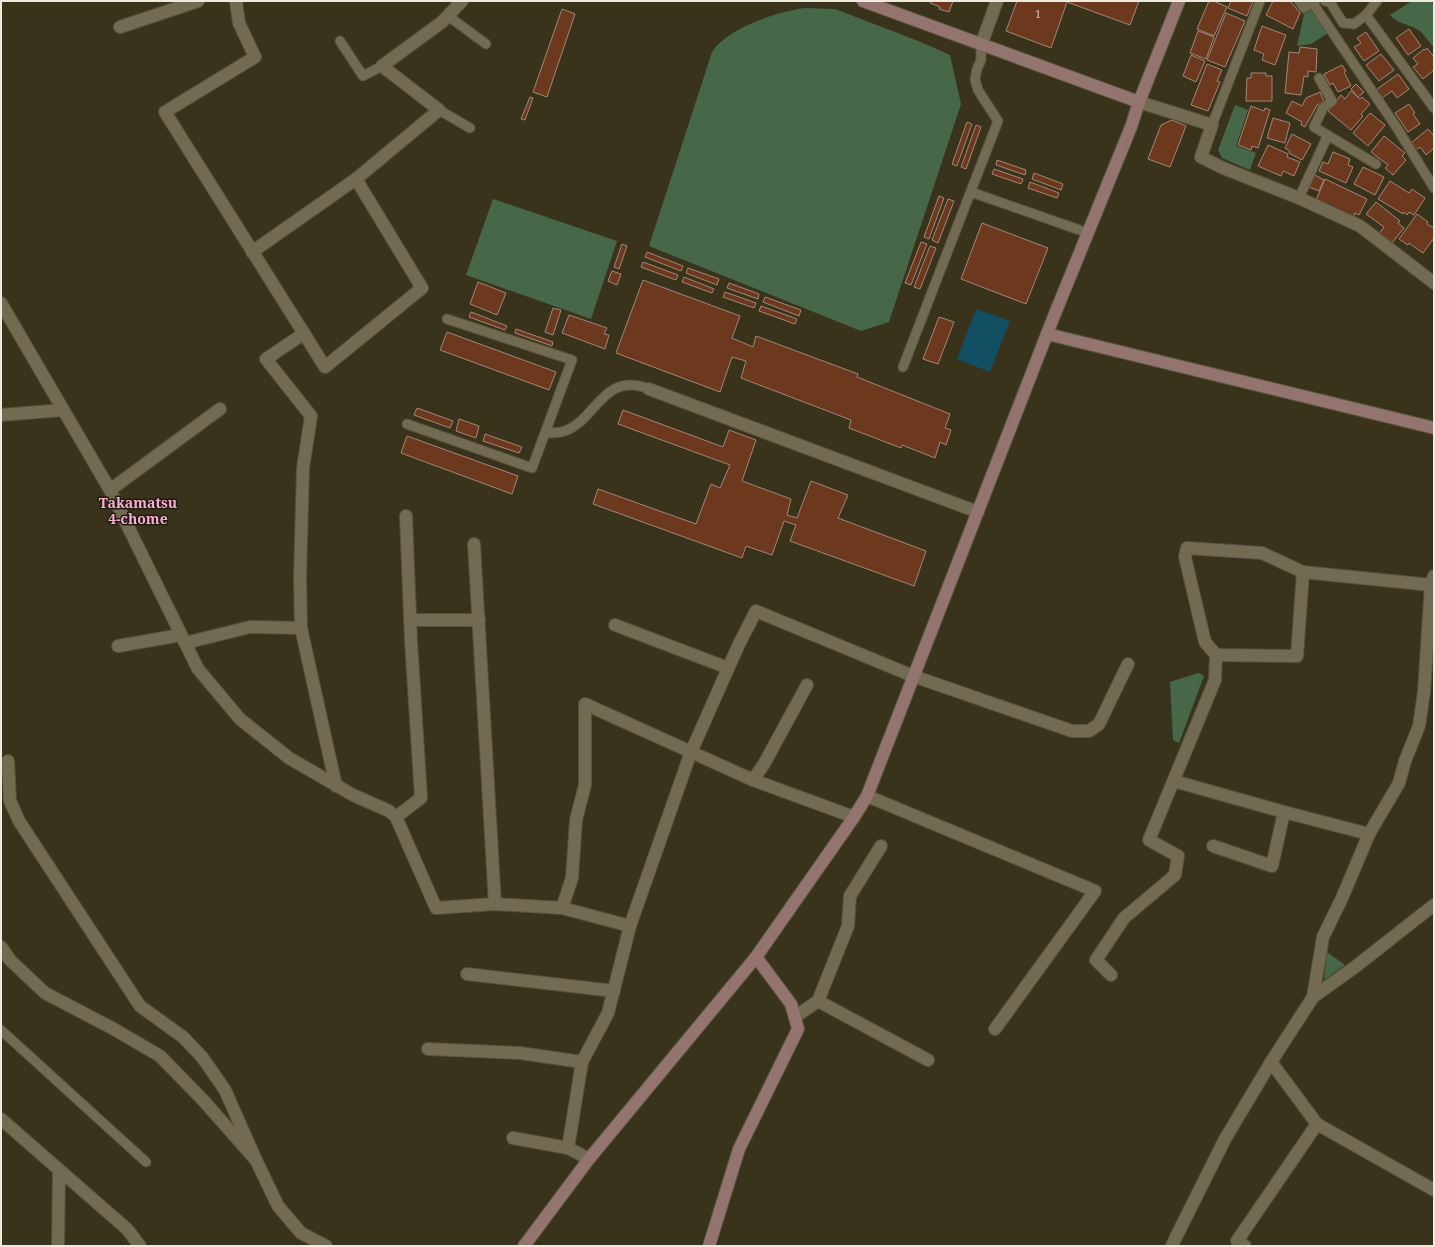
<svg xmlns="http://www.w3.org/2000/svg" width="1435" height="1247" font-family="'Noto Serif',serif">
	<rect width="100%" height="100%" fill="#3a331c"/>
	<!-- green -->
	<g fill="#476749">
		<path d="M1412,1h19l3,4v43c-4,-5 -9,-12 -14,-17 -10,-7 -23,-7 -30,-16z"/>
		<path d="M804,8l31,1 86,33 29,13 11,49 -72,218 -28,9 -212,-85 63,-194c15,-24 65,-40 92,-44z"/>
		<polygon points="1312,9 1328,33 1311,44 1297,46 1304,14"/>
		<polygon points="1235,105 1248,110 1236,146 1256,153 1250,170 1222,158 1218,150"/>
		<polygon points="493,199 617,241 591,319 466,275"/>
		<polygon points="1198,673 1204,676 1179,743 1173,740 1170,682"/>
		<polygon points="1327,952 1345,965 1324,980"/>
	</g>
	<!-- water -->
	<polygon fill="#124f62" points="976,309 1010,321 990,372 957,359"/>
	<!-- building -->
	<g fill="#6d391e" stroke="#a2877a">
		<polygon points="931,1 953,1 949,12 939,9 940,7 930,3"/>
		<polygon points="1017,1 1139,1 1130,25 1067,2 1051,48 1006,31"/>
		<polygon points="1209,1 1214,1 1227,7 1214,36 1197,29"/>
		<polygon points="1231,1 1253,1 1247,16 1228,8"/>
		<polygon points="1273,1 1290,1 1300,13 1293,29 1266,15"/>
		<polygon points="562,9 575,14 547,97 533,92"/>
		<polygon points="1226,13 1245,21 1225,67 1207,60"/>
		<polygon points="1262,26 1286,35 1275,65 1262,60 1264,54 1254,50"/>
		<polygon points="1409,29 1421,46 1408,55 1396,38"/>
		<polygon points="1198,31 1214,37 1206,59 1190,53"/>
		<polygon points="1366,32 1379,51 1364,61 1354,47 1361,43 1357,38"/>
		<polygon points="1300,47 1317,49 1316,72 1308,71 1308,77 1304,76 1301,95 1285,93 1289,52 1299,53"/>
		<polygon points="1427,48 1434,57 1434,70 1423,79 1413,67 1418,64 1413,58 1424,49 1425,50"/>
		<polygon points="1381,54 1394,70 1379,81 1366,65"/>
		<polygon points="1191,55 1205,61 1196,82 1183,76"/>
		<polygon points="1207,64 1222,70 1217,81 1220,82 1208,111 1191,105"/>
		<polygon points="1342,65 1346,71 1344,72 1351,86 1338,92 1333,83 1330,85 1324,74"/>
		<polygon points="1251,73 1266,73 1266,76 1272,76 1272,101 1246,101 1247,78 1251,78"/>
		<polygon points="1398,74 1409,89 1397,98 1392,91 1382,98 1376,90"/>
		<polygon points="1356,84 1364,92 1358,97 1351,89"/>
		<polygon points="1351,91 1360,99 1362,97 1370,104 1361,114 1363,116 1351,130 1328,111 1341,95 1345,99"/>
		<polygon points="1320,92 1324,102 1317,105 1305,127 1301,125 1302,122 1286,113 1292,101 1302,106 1306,98"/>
		<polygon points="530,97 533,98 525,120 521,119"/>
		<polygon points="1409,104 1415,113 1413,114 1420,124 1408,132 1395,113"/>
		<polygon points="1251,106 1264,111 1265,108 1270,110 1258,148 1252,146 1251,150 1238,145"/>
		<polygon points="1370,113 1385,125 1368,146 1353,133"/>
		<polygon points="1273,118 1290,123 1285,143 1267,138"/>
		<polygon points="1172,120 1186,126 1170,167 1148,159 1161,125"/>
		<polygon points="967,122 972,124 957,166 952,164"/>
		<polygon points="976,125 981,127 966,169 961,167"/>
		<polygon points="1428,129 1434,136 1434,148 1426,155 1420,147 1416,150 1411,143"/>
		<polygon points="1292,134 1311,144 1302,160 1289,153 1290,151 1285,148"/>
		<polygon points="1384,136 1405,153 1402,156 1406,160 1393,175 1385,168 1388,165 1371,152"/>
		<polygon points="1268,145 1288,154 1287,157 1300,162 1294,176 1283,171 1281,176 1258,166"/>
		<polygon points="1333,152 1350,159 1348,165 1353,167 1346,183 1319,171 1323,162 1328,164"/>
		<polygon points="997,160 1026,170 1025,175 996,165"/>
		<polygon points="1363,167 1384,177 1375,195 1354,184"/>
		<polygon points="994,169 1023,179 1021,184 992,174"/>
		<polygon points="1034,173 1063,184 1061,190 1032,179"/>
		<polygon points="1315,175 1324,180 1319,191 1309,187"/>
		<polygon points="1325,179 1367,199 1359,215 1355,213 1353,218 1316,200"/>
		<polygon points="1390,181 1409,193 1412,189 1425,198 1414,215 1409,212 1407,215 1404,212 1403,214 1378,199"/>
		<polygon points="1030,182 1059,193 1057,198 1028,188"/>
		<polygon points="939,196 944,198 929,239 924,237"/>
		<polygon points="948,199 954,201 938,243 932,240"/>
		<polygon points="1376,202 1400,221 1398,223 1404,228 1391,244 1379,234 1384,227 1366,214"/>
		<polygon points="1417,214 1428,222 1427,224 1434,228 1434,238 1423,253 1409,243 1408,245 1399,239"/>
		<polygon points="982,223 1048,248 1026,304 961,279"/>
		<polygon points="921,242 927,244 911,285 905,283"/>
		<polygon points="622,244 627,246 619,269 614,267"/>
		<polygon points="930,246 936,248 920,289 914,287"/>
		<polygon points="647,252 683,266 681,271 645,257"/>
		<polygon points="643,262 678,275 676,280 641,267"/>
		<polygon points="688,268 719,279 717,285 686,273"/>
		<polygon points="612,271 621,274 617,285 608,281"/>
		<polygon points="684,277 714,289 712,293 682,282"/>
		<polygon points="643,280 740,316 732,338 753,347 756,336 858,374 857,377 950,414 945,428 951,430 946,445 940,442 935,458 902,445 901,448 849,428 851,420 741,378 746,361 732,357 720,392 616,353"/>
		<polygon points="478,282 506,293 497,315 470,304"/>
		<polygon points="729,283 759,294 758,299 727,288"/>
		<polygon points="725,292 756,303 754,308 723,297"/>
		<polygon points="765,297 801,310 799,316 763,302"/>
		<polygon points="761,306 797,319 795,324 759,311"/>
		<polygon points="553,308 561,310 553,335 545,332"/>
		<polygon points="471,312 507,326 505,330 469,317"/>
		<polygon points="569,315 607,328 604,334 609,335 605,349 562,333"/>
		<polygon points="939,317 954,322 938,364 923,359"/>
		<polygon points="516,329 553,342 552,346 515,333"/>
		<polygon points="447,332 556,372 549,390 440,350"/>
		<polygon points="417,408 453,421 450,428 414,415"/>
		<polygon points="623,410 723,447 729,430 756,440 742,481 791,499 787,515 797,518 811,481 848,495 838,518 926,551 914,586 790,541 796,525 784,521 772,555 746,546 742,558 593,504 598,489 696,524 711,484 720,488 730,465 618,424"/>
		<polygon points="459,419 479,426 476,438 456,431"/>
		<polygon points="485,434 522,447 519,453 483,441"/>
		<polygon points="407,436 518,476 512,494 401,453"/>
	</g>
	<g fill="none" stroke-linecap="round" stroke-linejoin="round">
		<!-- lane casing -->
		<g stroke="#56513c" stroke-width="11">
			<g id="lane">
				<polyline points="1299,1 1304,8 1315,1"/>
				<polyline points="1325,1 1330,2 1343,23 1354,24 1366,15 1434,108"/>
				<polyline points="1312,2 1397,128 1434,188"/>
				<polyline points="1366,15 1377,1"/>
				<polyline points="448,16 486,44"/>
				<polyline points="340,41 363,76 382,66"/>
				<polyline points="1319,78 1332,101 1323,108 1314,127 1376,164"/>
				<polyline points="439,110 470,128"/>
				<polyline points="1212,125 1260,1"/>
				<polyline points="971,192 1088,233"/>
				<polyline points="1299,198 1328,135"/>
				<polyline points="903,367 998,121 978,90 975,79 977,69 981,60 981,45"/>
				<polyline points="407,424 532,468 572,360 447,319"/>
				<path d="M546,433c6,0 13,0 19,-2 32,-12 38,-60 84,-42"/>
				<polyline points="1,1030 146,1162"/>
			</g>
		</g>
		<!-- street casing -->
		<g stroke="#56513c" stroke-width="14">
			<g id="street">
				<polyline points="236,1 239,23 255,57 165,112 325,367 422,288 356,179 439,110 382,66 442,22 462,1"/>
				<polyline points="120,27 198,1"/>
				<polyline points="981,45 997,1"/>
				<polyline points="1139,102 1212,125 1201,157 1223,168 1299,198 1360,226 1434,283"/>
				<polyline points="252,252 356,179"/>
				<polyline points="1,303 110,490 198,669 240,719 289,758 353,795 389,811 396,817 436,908 495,904 562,908 630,926 608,1013 582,1062 568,1148 589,1159"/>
				<polyline points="303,334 266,359 311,416 303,468 300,577 301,628 336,786"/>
				<polyline points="649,389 978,512"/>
				<polyline points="1,415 63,410"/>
				<polyline points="110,490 220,409"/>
				<polyline points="474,544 495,904"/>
				<polyline points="410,620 479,620"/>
				<polyline points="615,625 728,668"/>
				<polyline points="185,643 250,627 301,628"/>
				<polyline points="118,646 181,635"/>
				<polyline points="1216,655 1297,656 1303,572"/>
				<polyline points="8,761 10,801 19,821 140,1006 183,1037 202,1057 225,1090 256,1160"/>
				<polyline points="753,780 764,764 807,685"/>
				<polyline points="1174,781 1284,812"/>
				<polyline points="867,796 1095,891 995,1029"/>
				<polyline points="396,817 421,798 411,641 406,516"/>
				<polyline points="1213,846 1272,866 1284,812 1369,834"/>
				<polyline points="562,908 572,878 576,820 585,785 585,704 753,780 854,817"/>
				<polyline points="630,926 691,752 739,644 756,611 913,676 1072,731 1089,731 1099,724 1128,664"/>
				<polyline points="1,947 10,960 45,993 112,1028 160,1056 202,1099 256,1160 278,1206 301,1233 326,1246"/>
				<polyline points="467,974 614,991"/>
				<polyline points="1111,975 1096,960 1124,918 1175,875 1178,856 1149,840 1215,680 1216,655 1205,642 1185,557 1187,548 1262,553 1303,572 1431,585"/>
				<polyline points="1313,997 1323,937 1342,898 1369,834 1399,783 1405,761 1419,726 1424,692 1431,585 1434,576"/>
				<polyline points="818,1001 928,1060"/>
				<polyline points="795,1017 818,1001 848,926 850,896 881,846"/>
				<polyline points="428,1049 520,1053 582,1062"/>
				<polyline points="1271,1062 1317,1124 1434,1190"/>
				<polyline points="1,1119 127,1229 140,1246"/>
				<polyline points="513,1138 568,1148"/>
				<polyline points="58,1246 59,1171"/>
				<polyline points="1172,1246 1176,1237 1225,1139 1271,1062 1313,997 1355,967 1434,905"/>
				<polyline points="1245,1246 1237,1241 1317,1124"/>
			</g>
		</g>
		<!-- secondary casing -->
		<g stroke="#56513c" stroke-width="14">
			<g id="secondary">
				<polyline points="863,1 1139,102"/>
				<polyline points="1047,334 1434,428"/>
				<polyline points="524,1246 589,1159 756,957 854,817 867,796 1054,316 1131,127 1139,102 1179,1"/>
				<polyline points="709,1246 739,1149 798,1029 791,1004 756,957"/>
			</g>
		</g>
		<!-- lane -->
		<use href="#lane" stroke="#726b52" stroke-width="9"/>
		<!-- street -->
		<use href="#street" stroke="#726b52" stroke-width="12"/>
		<!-- secondary -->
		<use href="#secondary" stroke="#94746e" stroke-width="12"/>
	</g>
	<g text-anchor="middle" stroke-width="3" stroke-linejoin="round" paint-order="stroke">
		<!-- number labels -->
		<g font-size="11" fill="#cebeac">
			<text x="1038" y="18">1</text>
		</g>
		<!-- neighbourhood labels -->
		<g font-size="14" font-weight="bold" fill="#faadcf" stroke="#1e1b11">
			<text x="138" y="508">Takamatsu<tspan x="138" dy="16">4-chome</tspan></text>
		</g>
	</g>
	<!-- border -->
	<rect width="1435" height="1247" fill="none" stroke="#eeeadc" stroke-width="4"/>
</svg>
